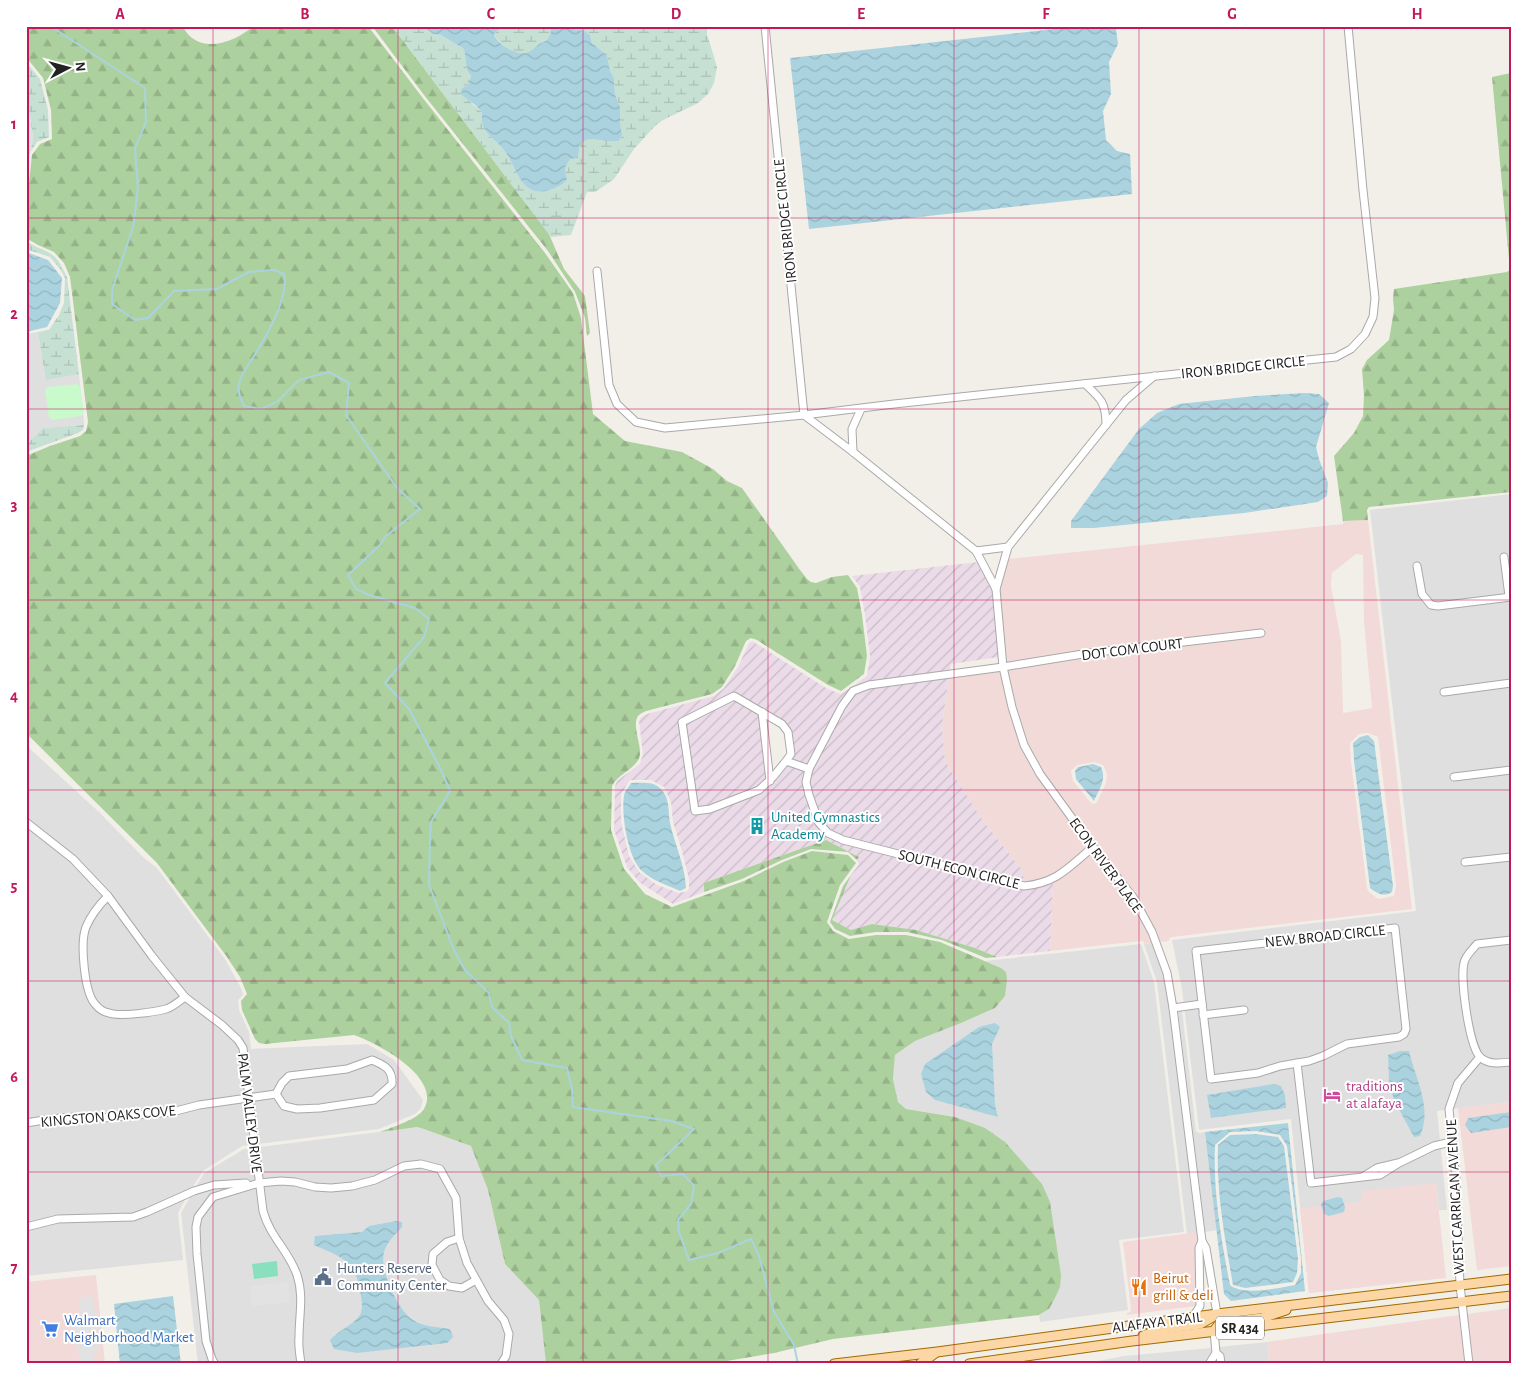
<svg xmlns="http://www.w3.org/2000/svg" width="1537" height="1390" font-family="'Alegreya Sans',sans-serif">
	<defs>
		<pattern id="industrial-furrows" width="10" height="10" patternUnits="userSpaceOnUse" patternTransform="scale(1.25)"><rect width="10" height="10" fill="#ebdbe8"/><path d="M-1 1l2-2M0 10L10 0M9 11l2-2" fill="none" stroke="#c9bcc7"/></pattern>
		<pattern id="forest-firs" width="22" height="20" patternUnits="userSpaceOnUse" patternTransform="scale(1.25)"><rect width="22" height="20" fill="#add19e"/><path d="M5 1l3.5 6h-7zM16 11l3.5 6h-7z" fill="#95b388"/></pattern>
		<pattern id="wetland-marsh" width="20" height="14" patternUnits="userSpaceOnUse" patternTransform="scale(1.25)"><rect width="20" height="14" fill="#c6e0d4"/><path d="M1 5h8M5 5V1M11 12h8M15 12V8" fill="none" stroke="#aac0b6"/></pattern>
		<pattern id="water-waves" width="16" height="10" patternUnits="userSpaceOnUse" patternTransform="scale(1.25)"><rect width="16" height="10" fill="#aad3df"/><path d="M0 5q4-4 8 0t8 0" fill="none" stroke="#92b5bf"/></pattern>
	</defs>
	<rect width="100%" height="100%" fill="#f2efe9"/>
	<!-- residential -->
	<g fill="#e0dfdf">
		<polygon points="26,68 29,71 28,102 33,137 31,151 29,155 26,179"/>
		<polygon points="38,332 46,379 79,374 84,422 84,425 43,428 26,445 26,334"/>
		<polygon points="1511,494 1511,1102 1437,1111 1447,1210 1439,1210 1436,1184 1371,1286 1309,1293 1291,1119 1199,1130 1182,989 1172,940 1416,911 1370,510"/>
		<polygon points="26,744 27,746 99,812 144,858 157,868 225,959 241,988 243,995 238,1000 239,1010 249,1032 251,1049 367,1044 394,1060 423,1100 421,1108 415,1114 379,1129 258,1144 254,1101 274,1098 283,1109 297,1113 320,1111 375,1103 395,1084 396,1074 387,1062 370,1057 346,1066 288,1073 279,1080 274,1091 253,1095 246,1047 241,1038 222,1020 217,1024 235,1042 239,1050 246,1096 171,1109 103,1114 76,1114 26,1120"/>
		<polygon points="1152,943 1163,974 1170,1008 1198,1232 1187,1234 1157,982 1144,944"/>
		<polygon points="1141,944 1154,982 1184,1232 1119,1240 1128,1310 1040,1322 1039,1315 1049,1309 955,1117 906,1109 898,1102 893,1079 895,1055 915,1041 960,1023 995,1008 1005,996 1007,980 1001,968 985,961"/>
		<polygon points="1178,1010 1182,1010 1196,1131 1199,1133 1205,1132 1207,1139 1217,1230 1205,1232"/>
		<polygon points="372,1063 382,1067 387,1072 388,1078 388,1082 373,1096 320,1104 297,1106 287,1103 280,1094 285,1084 290,1079 348,1073"/>
		<polygon points="246,1102 250,1145 242,1146 203,1171 192,1188 146,1209 132,1214 58,1215 26,1223 26,1127 51,1123 76,1121 103,1121 172,1115 200,1109"/>
		<polygon points="418,1127 471,1146 488,1190 505,1264 539,1300 546,1364 198,1364 181,1213 204,1173 244,1149"/>
		<polygon points="186,1198 178,1213 183,1260 26,1276 26,1230 59,1222 133,1220 149,1215"/>
		<polygon points="1267,1342 1269,1364 1083,1364 1124,1356 1211,1348 1212,1352 1206,1359 1212,1363 1219,1347"/>
	</g>
	<!-- commercial -->
	<g fill="#f2dad9" fill-rule="evenodd">
		<path d="M1368,520l44,389 -240,28 -3,1v3l-9,1 -4,-11 -20,-36 -40,-50 -53,-72 -16,-30 -6,-16 -13,-57 82,-13 175,-21v-7l-176,21 -82,14 -7,-68 2,-14 7,-23 334,-35v-3zM1356,554l7,1 1,67 8,86 -29,5 -2,-72 -10,-55 1,-13zM1368,733l10,4 18,149 -2,10 -16,3 -9,-7 -2,-4 -16,-126 -1,-19 9,-9zM1094,762l9,3 4,9 -1,9 -9,19 -3,2 -3,-1 -18,-22 -2,-10 6,-6z"/>
		<polygon points="1000,671 1008,708 1020,746 1036,776 1088,846 1062,868 1047,878 1038,881 1024,881 1022,870 983,821 945,761 942,725 949,677"/>
		<polygon points="1092,852 1130,898 1149,933 1152,943 1144,944 1144,942 1141,941 1050,951 1053,883 1067,874"/>
		<polygon points="1511,1102 1511,1266 1477,1270 1458,1108"/>
		<polygon points="1436,1183 1446,1278 1309,1293 1300,1208 1362,1202 1361,1191"/>
		<polygon points="1198,1232 1198,1241 1195,1249 1196,1306 1127,1315 1127,1313 1130,1312 1131,1310 1123,1242"/>
		<polygon points="96,1275 105,1364 26,1364 26,1282"/>
		<polygon points="1511,1308 1511,1364 1472,1364 1467,1314"/>
		<polygon points="1459,1315 1465,1364 1269,1364 1267,1342"/>
	</g>
	<!-- industrial -->
	<g fill="url(#industrial-furrows)" fill-rule="evenodd">
		<path d="M979,562l13,27 7,68 -48,7 -1,7 -82,10 -17,7 -12,16 -32,60 -16,-5 4,-6 -3,-22 -7,-9 -19,-12 -1,-1h-2l-27,-16h-4l-51,26 -2,4 12,89 5,2 15,-2 49,-19 14,-10 -1,-1 14,-17 17,6 -1,12 2,13 11,29 10,11 15,7 182,46 16,-1 14,-5 -3,68 -53,6 -22,-9 -59,-18 -44,-6 -21,6 -20,-10 20,-45 8,-11 -2,-4 2,-3 -33,-17 -121,43 -1,9 -31,12 -34,-22 -12,-15 -13,-37 1,-44 2,-5 23,-17 3,-10 -4,-33 2,-4 6,-3 67,-18 10,-8 14,-21 11,-24 3,-2 74,47 14,6 3,-1 24,-17 3,-20 -5,-41 -5,-28 -8,-11zM631,780h20l13,7 7,15 2,20 9,29 7,28v9l-1,3 -9,2 -22,-8 -18,-13 -10,-16 -8,-34v-28l8,-13z"/>
		<polygon points="949,677 942,725 945,761 983,821 1022,870 1024,880 1038,881 1025,883 844,837 831,831 823,822 813,794 810,782 812,770 846,707 856,694 870,688"/>
		<polygon points="734,700 759,714 766,779 756,788 709,806 698,807 686,724"/>
	</g>
	<!-- forest -->
	<g fill="url(#forest-firs)">
		<path d="M26,26h156c3,4 6,9 10,12 19,14 46,1 62,-12h114l54,71 123,156 28,40 8,25 12,96 32,27 57,11 31,17 14,12 15,7 58,82 7,9 4,3 5,1 16,-6 16,-2 9,13 5,27 5,41 -3,18 -23,17 -13,-6 -71,-45 -6,-2 -5,3 -11,25 -13,21 -10,7 -66,17c-2,1 -5,2 -7,4 -8,7 2,29 1,39 -1,14 -22,19 -28,32l-1,44 13,39 21,25 27,13 72,-26 39,-19 29,-11 36,4 8,8 -16,22 -13,37 6,9 16,8 27,-4h30l34,7 61,26 5,4 1,8 -2,16 -10,12 -34,15 -46,18 -20,14 -2,24 5,23 8,7 49,8 30,11 20,14 37,42 8,18 11,73 -1,12 -5,11 -6,11 -10,6 -206,24 -59,14 -65,11h-163l-7,-64 -34,-36 -17,-74 -17,-44 -53,-19 -38,5c12,-5 37,-12 44,-23 18,-32 -47,-66 -70,-74l-89,9 -6,-1 -4,-4 -13,-29 -1,-9 6,-7 -7,-17 -13,-20 -70,-94 -131,-130v-277l24,-10 30,-10 6,-5 2,-9 -18,-145 -6,-14 -10,-11 -16,-7 -12,-7v-27l6,-56 8,-11 12,-5 -1,-29 -8,-32 -17,-21z"/>
		<polygon points="372,26 392,26 549,234 564,269 585,296 590,333 587,336 585,318 575,292 548,251 424,95"/>
		<polygon points="1511,73 1511,492 1369,507 1367,510 1368,520 1343,521 1334,456 1354,433 1363,416 1364,396 1362,369 1367,360 1389,340 1394,310 1393,298 1394,289 1507,272 1510,270 1492,77"/>
		<polygon points="826,840 859,857 857,860 848,852 811,849 782,860 742,879 704,892 704,883"/>
		<polygon points="851,875 832,920 851,930 872,924 916,930 975,948 997,957 986,958 942,940 907,932 876,932 850,936 835,929 830,922 843,886"/>
	</g>
	<!-- wetland -->
	<g fill="url(#wetland-marsh)">
		<path d="M392,26h31l10,8 8,1 23,14 3,21 4,6 -3,9 -6,3c3,9 7,13 13,18 3,2 4,2 6,5 2,5 -1,11 4,19 4,7 13,12 18,19 14,16 16,48 44,42 8,-2 15,-5 20,-11l-2,-12 5,-9 8,-1 2,-15c13,-9 25,1 39,-2l3,-6 -2,-12v-16l-5,-13 -1,-16 -4,-7 -3,-16 -15,-12 -2,-8 -5,-4 -12,-2 -5,-3h139v8l10,33 -3,16 -6,11 -10,9 -35,17 -8,6 -21,23 -20,30 -19,13h-8l-16,43 -20,2z"/>
		<path d="M503,26h49c-1,3 -1,9 -3,11 -3,3 -7,5 -10,7 -12,11 -17,12 -32,4 -6,-4 -10,-8 -13,-14z"/>
		<polygon points="26,62 40,79 48,110 49,137 37,142 31,151 33,137 28,102 29,71 26,68"/>
		<path d="M26,241c8,6 18,8 25,13 8,5 12,15 16,23l12,97 -33,6 -8,-48 11,-2 10,-15 5,-12 1,-25 -5,-9 -10,-12 -24,-8z"/>
		<polygon points="84,425 83,430 78,433 26,452 26,445 43,428"/>
	</g>
	<!-- park -->
	<polygon fill="#c8facc" points="77,384 80,386 84,412 81,416 52,420 49,417 45,391 47,387"/>
	<!-- pitch -->
	<polygon fill="#88e0be" points="277,1261 278,1276 254,1279 252,1264"/>
	<!-- parking -->
	<g fill="#e2e2e2">
		<polygon points="288,1282 290,1302 252,1306 250,1286"/>
		<polygon points="93,1296 99,1351 94,1352 95,1364 80,1364 74,1316 81,1315 79,1298"/>
	</g>
	<!-- water -->
	<g fill="url(#water-waves)" fill-rule="evenodd">
		<path d="M423,26h80l-9,8c2,6 7,10 13,14 15,8 20,7 32,-4 3,-2 7,-3 9,-6 3,-3 3,-9 4,-12h16l5,3 12,2 5,4 2,8 15,12 3,16 4,7 1,16 5,13v16l2,12 -3,6c-14,3 -26,-7 -39,2l-2,15 -8,1 -5,9 2,12c-5,6 -13,9 -20,11 -28,6 -30,-26 -44,-42 -5,-7 -14,-12 -18,-19 -5,-8 -2,-14 -4,-19 -3,-5 -16,-13 -20,-17l1,-6 6,-3 3,-9 -4,-6 -3,-21 -23,-14 -8,-1z"/>
		<polygon points="1081,26 1105,26 1116,29 1118,44 1109,62 1111,94 1103,111 1106,140 1117,151 1130,154 1132,194 809,229 790,58"/>
		<polygon points="26,252 48,260 62,278 60,303 47,327 26,332"/>
		<polygon points="1305,393 1319,394 1329,403 1316,447 1319,459 1328,483 1327,496 1318,502 1244,513 1094,528 1071,528 1071,521 1139,429 1157,413 1179,404 1255,396"/>
		<path d="M1368,735l6,6 19,145 -1,6c-9,5 -14,2 -22,-4l-16,-127 -1,-18 7,-6z"/>
		<path d="M1093,764l8,3c6,13 -2,22 -7,34l-18,-22 -1,-8 3,-4z"/>
		<path d="M631,783c10,0 23,-2 30,6 9,9 7,23 9,34 5,22 15,42 16,65l-6,3c-13,-6 -27,-10 -38,-20 -14,-13 -21,-56 -18,-75 0,-4 5,-9 7,-13z"/>
		<polygon points="995,1023 1000,1027 992,1044 995,1105 998,1117 935,1100 926,1092 921,1074 925,1064 979,1027"/>
		<path d="M1400,1051h9c6,27 24,57 11,85l-6,1 -20,-37 -5,-20 -1,-25z"/>
		<polygon points="1274,1084 1281,1086 1285,1095 1286,1108 1211,1118 1207,1095"/>
		<polygon points="1511,1112 1511,1127 1471,1133 1465,1125 1468,1118"/>
		<path d="M1288,1123l17,168 -74,10 -7,-7 -19,-162zM1256,1131l24,4 7,11 14,112v15l-6,12c-16,3 -52,11 -65,0 -9,-46 -17,-93 -15,-140l15,-13z"/>
		<path d="M1256,1134l22,3 6,9 14,113 -1,14 -4,9 -48,6 -12,-3c-8,-46 -17,-93 -15,-140l12,-10z"/>
		<polygon points="1338,1197 1342,1198 1345,1207 1344,1212 1329,1216 1324,1214 1321,1205 1323,1201"/>
		<path d="M396,1221l6,1v5c-6,7 -16,16 -18,25 -5,17 14,59 29,68 10,7 26,7 37,9l3,8 -6,6 -90,10 -23,-4 -4,-9c9,-10 22,-14 30,-25 3,-6 2,-13 1,-19 -5,-35 -17,-38 -47,-51l1,-9 47,-4 7,-6z"/>
		<polygon points="173,1296 181,1364 120,1364 114,1304"/>
	</g>
	<g fill="none" stroke-linecap="round" stroke-linejoin="round">
		<!-- stream -->
		<path stroke="#aad3df" stroke-width="2" d="M50,26l95,62 1,34 -11,26 3,40 -5,39 -21,63v14l23,16 13,-2 26,-27 43,-2 32,-17 25,-2 10,4c5,22 -17,61 -28,79 -6,10 -15,20 -17,31 -2,8 2,16 5,22l17,3 16,-7 22,-22 30,-8 20,11 -3,32 51,73 23,21 -34,27 -6,9 -32,30 8,14 13,6 46,13 14,11 -5,18 -39,46 24,26 31,59 10,23 -19,31 -1,16 -1,47 25,65 11,20 24,23 3,14 17,16 2,13 11,24 45,8 5,21 1,18 98,14 23,8 -38,36 5,11 22,-2 11,12 -3,18 -13,16 1,12 10,28 29,-7 33,-14 8,17 15,56 20,33 4,19"/>
		<!-- minor casing -->
		<g stroke="#a9a9a9" stroke-width="9">
			<g id="minor">
				<polyline points="765,26 804,415 853,452 976,551 996,589 1003,667 1012,707 1024,745 1040,774 1093,847 1133,897 1152,932 1167,973 1173,1008 1202,1241 1206,1248 1217,1314"/>
				<polyline points="597,271 609,385 617,404 636,422 665,428 804,415 894,404 1336,357 1351,349 1365,334 1373,317 1375,298 1363,190 1348,26"/>
				<path d="M1085,384c15,14 21,18 21,41"/>
				<polyline points="853,452 852,429 861,409"/>
				<polyline points="976,551 1008,547"/>
				<polyline points="1504,557 1509,596"/>
				<polyline points="1417,566 1422,594 1431,605 1438,606 1511,597"/>
				<polyline points="996,589 1008,547 1126,400 1154,376"/>
				<polyline points="1444,692 1511,683"/>
				<polyline points="762,712 770,781"/>
				<polyline points="786,761 791,754 788,732 782,724 734,696 682,722 695,811 710,809 759,790 773,777 786,761 809,769"/>
				<polyline points="1454,777 1511,770"/>
				<path d="M26,822l47,37 35,37 44,60 33,41 37,28 16,15 5,8 20,163c7,26 26,40 34,64 7,21 2,40 2,62 -1,9 1,18 2,27"/>
				<path d="M1093,847c-24,20 -36,36 -69,39l-181,-46 -15,-7 -9,-10 -10,-28 -3,-13 3,-13 33,-63 11,-15 16,-6 134,-18 86,-14 172,-20"/>
				<polyline points="1465,862 1511,857"/>
				<path d="M108,896c-9,9 -17,19 -22,31 -6,15 -2,67 10,78 3,4 8,7 13,8 11,4 46,-1 57,-4 7,-2 13,-8 19,-12"/>
				<polygon points="1395,928 1406,1029 1404,1034 1399,1037 1347,1044 1323,1056 1309,1061 1280,1066 1258,1073 1211,1079 1196,951"/>
				<path d="M1511,940l-34,4c-5,6 -12,12 -13,19 -4,16 5,85 17,95 9,7 19,5 30,4"/>
				<polyline points="1173,1008 1202,1004"/>
				<polyline points="1203,1015 1244,1010"/>
				<path d="M372,1060c12,5 21,9 20,24l-18,16 -54,8 -23,1 -13,-3 -8,-12 6,-11 7,-7 58,-7z"/>
				<polyline points="1297,1063 1311,1183 1380,1175 1399,1163 1434,1146 1451,1142"/>
				<polyline points="26,1123 50,1119 76,1117 103,1118 172,1112 199,1105 276,1094"/>
				<polyline points="1364,1176 1377,1168 1398,1163"/>
				<polyline points="26,1227 58,1219 133,1217 147,1212 194,1191 214,1185 246,1183"/>
				<polyline points="459,1238 447,1242 433,1254 432,1265 440,1280 449,1286 462,1288 476,1280"/>
				<polyline points="1193,1317 1200,1306 1199,1248 1202,1241"/>
				<polyline points="1216,1353 1220,1356 1221,1364"/>
				<polyline points="215,1364 212,1359 206,1341 197,1254 196,1227 198,1217 213,1197 259,1183 281,1181 295,1182 315,1187 331,1188 352,1186 375,1180 404,1166 421,1164 440,1169 456,1198 459,1238 467,1263 488,1301 504,1320 509,1334 506,1356 501,1364"/>
				<polyline points="1209,1364 1216,1353 1214,1331"/>
				<polyline points="1469,1364 1460,1285 1456,1179 1449,1109 1458,1083 1480,1057"/>
			</g>
		</g>
		<!-- major casing -->
		<g stroke="#a06b00" stroke-width="11">
			<g id="major">
				<polyline points="1214,1331 1220,1323 1262,1318 1286,1310"/>
				<polyline points="1143,1336 1161,1329 1200,1324 1214,1316"/>
				<polyline points="834,1364 937,1352 1217,1314 1511,1279"/>
				<polyline points="920,1364 935,1353"/>
				<polyline points="969,1364 1132,1341 1511,1296"/>
			</g>
		</g>
		<!-- minor -->
		<use href="#minor" stroke="#fff" stroke-width="7"/>
		<!-- major -->
		<use href="#major" stroke="#fcd6a4" stroke-width="9"/>
	</g>
	<!-- grid -->
	<path fill="none" stroke="#c2185b" stroke-width="1" stroke-opacity="0.55" d="M213,26v1338M398,26v1338M583,26v1338M768,26v1338M954,26v1338M1139,26v1338M1324,26v1338M26,218h1485M26,409h1485M26,600h1485M26,790h1485M26,981h1485M26,1172h1485"/>
	<!-- icons -->
	<defs>
		<g id="building-bare" transform="scale(1.35)"><path d="M-4-6H4V6H1V3H-1V6H-4ZM-2.5-4.3h1.7v1.8h-1.7ZM.8-4.3h1.7v1.8H.8ZM-2.5-1h1.7V.8h-1.7ZM.8-1h1.7V.8H.8Z" fill="#0f9aa8" stroke="#fff" stroke-width="2.5" paint-order="stroke"/></g>
		<g id="hotel-bare" transform="scale(1.35)"><path d="M-6-4.5h1.5V1H6V5H4.5V3h-9V5H-6ZM-4 0a1.8 1.8 0 1 1 3.6 0ZM.5 0V-2.5h3Q6-2.5 6 0Z" fill="#d1479c" stroke="#fff" stroke-width="2.5" paint-order="stroke"/></g>
		<g id="civic-bare" transform="scale(1.35)"><path d="M-.6-6.5H3V-4.5H.6V-3L4-1V1h2V6H-6V1h2V-1L-.6-3ZM-1.2 2.5V6h2.4V2.5Z" fill="#5c6f8a" stroke="#fff" stroke-width="2.5" paint-order="stroke"/></g>
		<g id="restaurant-bare" transform="scale(1.35)"><path d="M-5-6h1v4h1v-4h1v4h1v-4h1v5L-1.5 .5V6h-2V.5L-5-1ZM5-6V6H3V1.5H1.5Q1.5-4 5-6Z" fill="#e8710a" stroke="#fff" stroke-width="2.5" paint-order="stroke"/></g>
		<g id="supermarket-bare" transform="scale(1.35)"><path d="M-6-5.5h2.5l.6 2H6L4.5 2H-2.5L-4.4-4H-6ZM-1.5 3.2a1.3 1.3 0 1 0 .1 0ZM3 3.2a1.3 1.3 0 1 0 .1 0Z" fill="#3f7fe0" stroke="#fff" stroke-width="2.5" paint-order="stroke"/></g>
	</defs>
	<g fill-rule="evenodd">
		<use href="#building-bare" x="757" y="826"/>
		<use href="#hotel-bare" x="1332" y="1095"/>
		<use href="#civic-bare" x="323" y="1277"/>
		<use href="#restaurant-bare" x="1139" y="1287"/>
		<use href="#supermarket-bare" x="50" y="1329"/>
	</g>
	<g text-anchor="middle" stroke-width="4" stroke-linejoin="round" paint-order="stroke">
		<!-- shield labels -->
		<rect fill="#fff" stroke="#646464" stroke-width="1" x="1216" y="1316.5" width="48" height="23" rx="4"/>
		<g font-size="14" font-weight="bold" fill="#222">
			<text x="1240" y="1333">SR 434</text>
		</g>
		<!-- street labels -->
		<g font-size="15" fill="#222" stroke="#fff">
			<text transform="translate(785 221) rotate(-96)" y="5">IRON BRIDGE CIRCLE</text>
			<text transform="translate(1243 367) rotate(-6)" y="5">IRON BRIDGE CIRCLE</text>
			<text transform="translate(1132 649) rotate(-7)" y="5">DOT COM COURT</text>
			<text transform="translate(1106 865) rotate(54)" y="5">ECON RIVER PLACE</text>
			<text transform="translate(959 869) rotate(14)" y="5">SOUTH ECON CIRCLE</text>
			<text transform="translate(1325 936) rotate(-6)" y="5">NEW BROAD CIRCLE</text>
			<text transform="translate(250 1113) rotate(83)" y="5">PALM VALLEY DRIVE</text>
			<text transform="translate(108 1116) rotate(-5)" y="5">KINGSTON OAKS COVE</text>
			<text transform="translate(1455 1197) rotate(-93)" y="5">WEST CARRIGAN AVENUE</text>
			<text transform="translate(1157 1322) rotate(-7)" y="5">ALAFAYA TRAIL</text>
		</g>
		<!-- culture labels -->
		<g font-size="15" fill="#0d838f" stroke="#fff" text-anchor="start">
			<text x="771" y="822">United Gymnastics<tspan x="771" dy="17">Academy</tspan></text>
		</g>
		<!-- hotel labels -->
		<g font-size="15" fill="#b23c85" stroke="#fff" text-anchor="start">
			<text x="1346" y="1091">traditions<tspan x="1346" dy="17">at alafaya</tspan></text>
		</g>
		<!-- service labels -->
		<g font-size="15" fill="#4e5e75" stroke="#fff" text-anchor="start">
			<text x="337" y="1273">Hunters Reserve<tspan x="337" dy="17">Community Center</tspan></text>
		</g>
		<!-- food labels -->
		<g font-size="15" fill="#c56008" stroke="#fff" text-anchor="start">
			<text x="1153" y="1283">Beirut<tspan x="1153" dy="17">grill &amp; deli</tspan></text>
		</g>
		<!-- shop labels -->
		<g font-size="15" fill="#366cbe" stroke="#fff" text-anchor="start">
			<text x="64" y="1325">Walmart<tspan x="64" dy="17">Neighborhood Market</tspan></text>
		</g>
	</g>
	<!-- border -->
	<rect width="1537" height="1390" fill="none" stroke="#ffffff" stroke-width="55"/>
	<!-- north arrow -->
	<g transform="translate(68 68) rotate(84)" stroke="#ffffff" stroke-width="4" paint-order="stroke">
	<path d="M0-4L9 19L0 12L-9 19Z" fill="#222222"/>
	<text y="-8" font-size="14" font-weight="bold" text-anchor="middle" fill="#222222">N</text>
	</g>
	<rect x="28" y="28" width="1482" height="1334" fill="none" stroke="#c2185b" stroke-width="2"/>
	<g font-size="16" text-anchor="middle" font-weight="bold" fill="#c2185b">
		<text x="120" y="19">A</text>
		<text x="305" y="19">B</text>
		<text x="491" y="19">C</text>
		<text x="676" y="19">D</text>
		<text x="861" y="19">E</text>
		<text x="1046" y="19">F</text>
		<text x="1232" y="19">G</text>
		<text x="1417" y="19">H</text>
		<text x="14" y="129">1</text>
		<text x="14" y="319">2</text>
		<text x="14" y="510">3</text>
		<text x="14" y="701">4</text>
		<text x="14" y="891">5</text>
		<text x="14" y="1082">6</text>
		<text x="14" y="1273">7</text>
	</g>
</svg>
